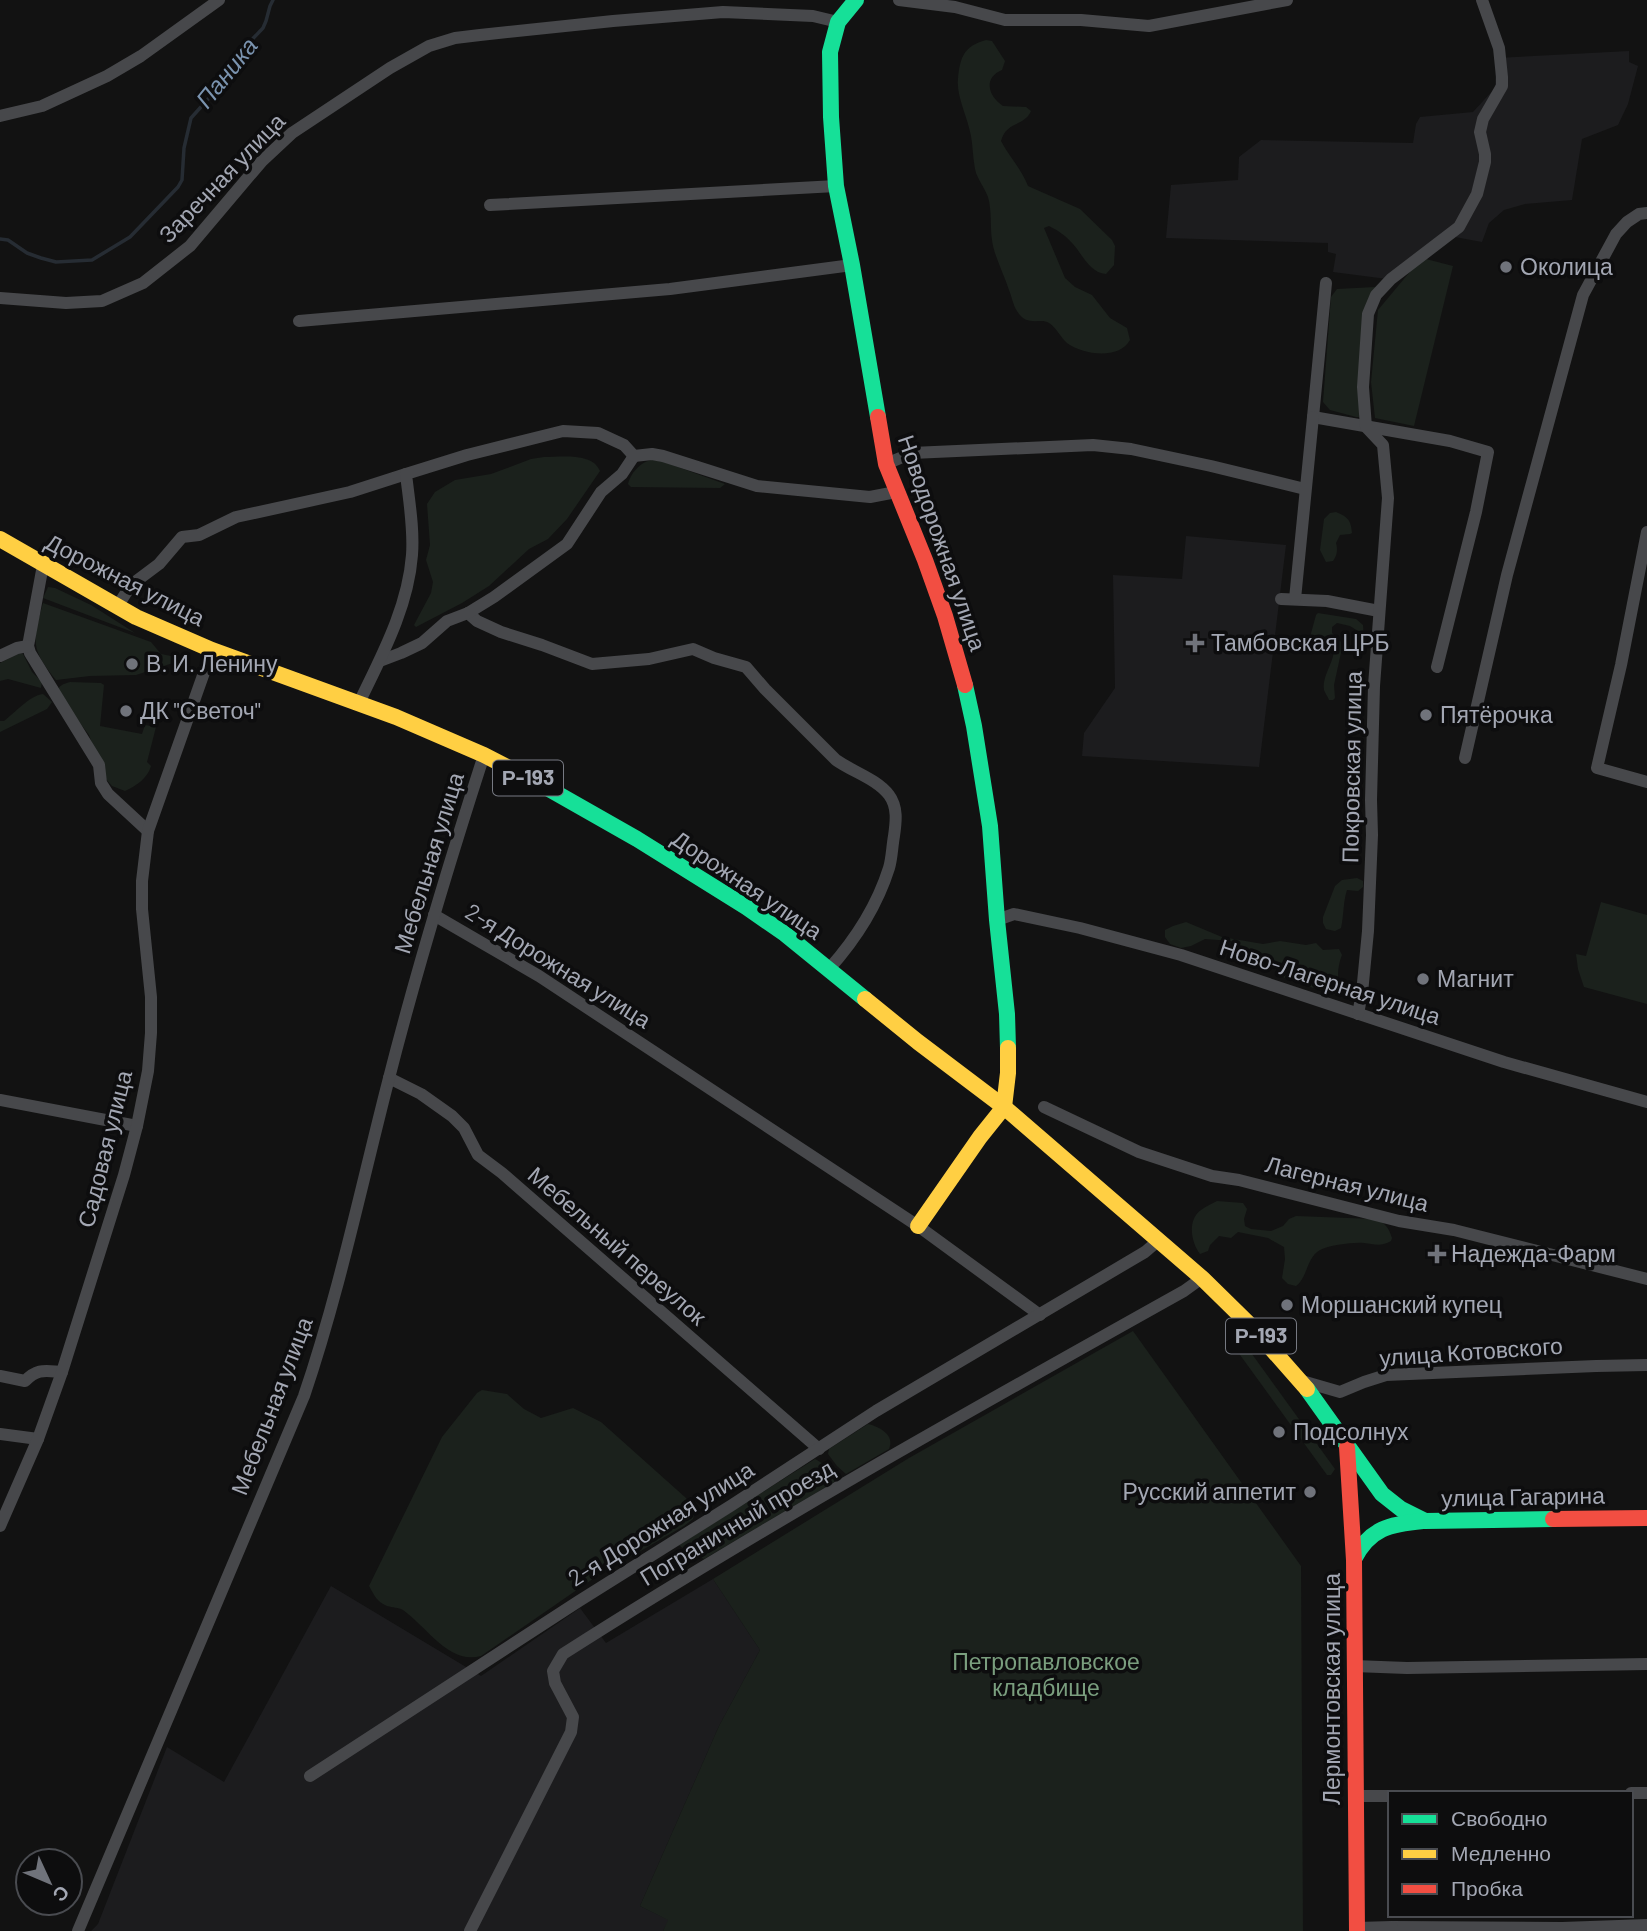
<svg xmlns="http://www.w3.org/2000/svg" width="1647" height="1931" font-family="Barlow,sans-serif">
	<rect width="100%" height="100%" fill="#121212"/>
	<!-- built -->
	<g fill="#1c1c1e">
		<polygon points="1629,51 1629,62 1638,66 1628,104 1618,125 1582,139 1572,200 1525,204 1504,210 1489,223 1482,242 1444,235 1387,279 1333,272 1336,254 1328,252 1328,243 1166,238 1171,185 1238,180 1239,157 1261,140 1413,143 1416,124 1420,117 1473,112 1495,88 1496,58"/>
		<polygon points="1186,536 1286,545 1259,767 1082,756 1084,733 1115,688 1113,575 1182,579"/>
		<polygon points="713,1579 760,1650 719,1726 640,1906 669,1920 663,1931 91,1931 98,1924 167,1747 224,1782 331,1586 481,1676 580,1608 606,1643"/>
	</g>
	<!-- green -->
	<g fill="#1b211c">
		<path d="M986,40l6,1 13,20 -3,9c-19,8 -14,26 1,36l23,1 5,4c-7,16 -25,10 -30,30 9,17 20,27 27,45l52,23 32,31 3,6 -1,19 -8,9c-16,-1 -24,-20 -33,-30 -7,-8 -14,-13 -24,-18l-5,2 21,50 10,9 17,8 18,23 17,10 3,12c-11,20 -47,15 -63,3 -7,-6 -10,-15 -18,-20 -8,-6 -22,5 -32,-12 -4,-6 -5,-14 -8,-21 -5,-16 -15,-34 -17,-50 -2,-14 0,-29 -4,-43 -3,-8 -9,-16 -12,-24 -3,-12 -3,-25 -5,-37 -3,-18 -15,-40 -13,-57 2,-22 6,-33 28,-39z"/>
		<polygon points="1426,259 1453,266 1414,426 1375,418 1371,382 1378,310 1419,261"/>
		<polygon points="1375,287 1360,414 1359,417 1356,417 1330,410 1323,402 1331,297 1337,289"/>
		<path d="M544,457c16,0 49,-5 56,14l-33,48 -19,20 -19,10 -40,37 -27,17 -46,24 -2,-2 17,-32 2,-11 -7,-22 4,-15 -3,-41 8,-12 20,-12 36,-6 40,-15z"/>
		<path d="M652,460l12,2 61,22 -5,4 -89,-1 -3,-3c2,-10 13,-23 24,-24z"/>
		<path d="M1336,512c12,5 15,8 16,21l-2,1 -10,1 -4,8c2,7 1,12 -3,18l-7,1 -6,-12 4,-31 6,-6z"/>
		<polygon points="48,587 55,588 91,605 135,633 43,598"/>
		<path d="M43,603l108,39 10,12 10,2 3,4 -1,3 -37,12 -46,1 -34,4c-25,-31 -24,-38 -13,-77z"/>
		<path d="M1318,613l38,6 7,6 1,16 -4,1 -2,-11 -8,-5 -13,-3 -5,4v6l9,9 1,6 -8,37 1,13 -2,2h-4c-1,-3 -4,-7 -5,-10 -3,-18 19,-36 5,-50l-13,3 -5,-4 -1,-2 6,-22z"/>
		<polygon points="20,653 23,654 32,672 42,682 41,688 8,679 0,681 0,663"/>
		<path d="M70,682l31,1 3,2 -4,41 42,8 3,-9 11,2 -9,35 4,4c-3,12 -15,20 -26,25l-13,-5 -7,-8 -16,-43 -32,-43c2,-7 6,-8 13,-10z"/>
		<path d="M43,694l9,8 -5,7 -47,23v-11h4c12,-9 25,-25 39,-27z"/>
		<path d="M1357,878l6,3v6l-5,4 -11,-1c-4,12 -3,25 -6,38l-6,3 -9,-2 -3,-6v-6l12,-31 7,-6z"/>
		<polygon points="1601,902 1647,915 1647,1004 1584,987 1578,969 1576,954 1586,956"/>
		<path d="M1186,922l36,15 41,7 17,-3 26,4 10,-2 7,7 16,-1 3,6c-3,7 -6,22 -2,29 2,4 6,6 8,10l-1,5 -61,-20 -10,-8 -9,-13 -36,-17 -26,-2 -14,7 -10,2 -11,-4 -5,-7v-7l8,-4z"/>
		<path d="M1217,1201l26,2 4,6 -3,10 1,7 6,3 20,2 12,-5 6,-7 7,-3 78,3c10,2 15,9 18,19l-1,3c-10,6 -17,3 -27,2 -10,-1 -35,2 -44,7 -14,8 -12,27 -24,36l-8,-2 -6,-6 3,-19 -1,-12 -16,-9 -30,-6 -7,6 -12,-2 -9,9 -2,6 -8,3c-9,-12 -13,-34 1,-44 4,-3 10,-6 16,-9z"/>
		<polygon points="1133,1331 1301,1566 1303,1931 663,1931 668,1920 640,1906 719,1726 760,1650 713,1579 909,1458"/>
		<polygon points="1240,1340 1244,1343 1335,1469 1331,1475 1327,1475 1235,1348 1234,1344"/>
		<path d="M482,1390l25,4 17,15 17,9 32,-10 28,14 85,76 9,13 -2,8 -9,7 -87,50 -116,80c-32,9 -55,-30 -78,-46 -5,-3 -10,-2 -16,-4 -10,-4 -13,-11 -18,-20l73,-149 35,-44z"/>
		<path d="M868,1424c12,3 27,11 21,25l-43,25 -9,-8 -9,-12 1,-5z"/>
		<path d="M815,1459c9,4 15,13 20,22l-2,2 -129,76c-6,-4 -21,-9 -25,-14z"/>
	</g>
	<g fill="none" stroke-linecap="round" stroke-linejoin="round">
		<!-- stream -->
		<polyline stroke="#262c33" stroke-width="3.5" points="0,239 8,240 27,253 41,258 56,262 92,260 130,237 178,187 182,180 184,148 191,118 228,77 243,49 263,28 266,21 270,6 273,0"/>
		<!-- street -->
		<g stroke="#47484b" stroke-width="12">
			<polyline points="899,0 955,7 1005,20 1081,20 1149,26 1287,0"/>
			<polyline points="0,116 42,106 107,76 141,56 219,0"/>
			<polyline points="490,205 836,186"/>
			<polyline points="1326,283 1313,417 1450,441 1488,452 1476,512 1437,667"/>
			<polyline points="0,298 66,303 102,301 143,283 190,246 262,161 292,133 390,68 429,46 455,38 480,35 613,21 723,12 813,16 838,22"/>
			<polyline points="299,321 670,289 852,265"/>
			<polyline points="886,464 912,453 1093,445 1131,449 1211,466 1305,489"/>
			<polyline points="1647,532 1621,665 1597,768 1647,782"/>
			<polyline points="43,565 28,646 30,653 99,765 101,783 108,794 148,831"/>
			<polyline points="1281,599 1327,601 1379,611"/>
			<polyline points="1295,599 1313,417"/>
			<polyline points="117,607 131,585 159,564 182,537 199,535 236,517 350,492 406,474"/>
			<path d="M468,613l9,8 24,11 41,13 50,19 57,-5 44,-10 21,9 32,9 19,22 71,71c17,12 41,19 53,35 9,12 7,27 5,41 -2,11 -2,22 -5,32 -12,38 -34,72 -60,101"/>
			<polyline points="0,656 17,648 28,646"/>
			<polyline points="380,661 401,653 422,643 447,621 468,613 494,597 567,544 601,492 622,474 634,456"/>
			<path d="M359,703c22,-46 49,-95 53,-148 2,-27 -3,-54 -6,-81l61,-19 96,-24 35,2 26,12 10,11 18,-2 11,2 94,30 113,11 26,-5"/>
			<polyline points="1465,758 1507,575 1583,295 1616,234 1627,222 1639,214 1647,213"/>
			<polyline points="434,915 539,976 918,1226 1040,1315"/>
			<polyline points="997,920 1014,914 1080,928 1181,955 1504,1062 1647,1102"/>
			<polyline points="1358,1014 1362,993 1368,931 1372,835 1371,800 1374,686 1388,498 1383,445 1366,427 1363,387 1368,314 1376,295 1391,279 1459,227 1477,194 1485,162 1485,154 1480,132 1483,119 1502,86 1502,77 1499,48 1482,0"/>
			<polyline points="389,1078 421,1094 452,1116 464,1128 478,1155 502,1173 819,1449"/>
			<polyline points="0,1100 137,1126"/>
			<polyline points="1044,1107 1139,1152 1212,1176 1239,1180 1399,1221 1454,1230 1647,1279"/>
			<path d="M0,1376l25,5c13,-13 20,-10 37,-9"/>
			<polyline points="1302,1381 1340,1392 1364,1382 1386,1375 1596,1366 1647,1365"/>
			<polyline points="0,1434 38,1439"/>
			<polyline points="0,1526 38,1439 62,1372 124,1175 137,1126 148,1071 151,1033 151,997 142,909 142,881 148,831 212,650"/>
			<polyline points="1354,1666 1407,1668 1647,1664"/>
			<polyline points="310,1776 579,1601 732,1505 876,1411 1145,1252 1159,1240"/>
			<polyline points="1631,1793 1647,1793"/>
			<polyline points="1356,1796 1390,1796"/>
			<polyline points="1392,1927 1562,1928 1647,1925"/>
			<polyline points="1357,1928 1392,1927 1392,1931"/>
			<path d="M78,1931l226,-535c35,-103 57,-209 84,-314 28,-110 61,-219 96,-327"/>
			<path d="M470,1931l101,-199 2,-15 -18,-34 -2,-12 10,-17c202,-129 412,-246 621,-363l18,-13"/>
		</g>
		<!-- fast -->
		<g stroke="#16e098" stroke-width="16">
			<polyline points="856,0 838,22 830,52 831,117 836,186 852,265 878,417"/>
			<polyline points="965,685 974,726 990,826 997,920 1007,1014 1008,1048"/>
			<polyline points="542,785 637,839 746,907 785,934 865,999"/>
			<polyline points="1307,1389 1382,1494 1401,1509 1425,1521 1553,1519"/>
			<path d="M1354,1559c16,-31 36,-35 69,-38"/>
		</g>
		<!-- slow -->
		<g stroke="#ffcf43" stroke-width="16">
			<polyline points="0,539 136,617 212,650 396,717 484,755 542,785"/>
			<polyline points="865,999 918,1042 1004,1107 1202,1278 1255,1330 1307,1389"/>
			<polyline points="918,1226 980,1137 1004,1107 1008,1073 1008,1048"/>
		</g>
		<!-- jam -->
		<g stroke="#f24e42" stroke-width="16">
			<polyline points="878,417 886,464 925,560 945,616 965,685"/>
			<polyline points="1347,1447 1354,1560 1357,1931"/>
			<polyline points="1553,1519 1647,1518"/>
		</g>
	</g>
	<!-- markers -->
	<g fill="#70737b" stroke="#0d0d0e" stroke-width="2.5">
		<circle cx="1506" cy="267" r="7"/>
		<path d="M1191.5 632.5h7v7h7v7h-7v7h-7v-7h-7v-7h7z"/>
		<circle cx="132" cy="664" r="7"/>
		<circle cx="126" cy="711" r="7"/>
		<circle cx="1426" cy="715" r="7"/>
		<circle cx="1423" cy="979" r="7"/>
		<path d="M1433.5 1243.5h7v7h7v7h-7v7h-7v-7h-7v-7h7z"/>
		<circle cx="1287" cy="1305" r="7"/>
		<circle cx="1279" cy="1432" r="7"/>
		<circle cx="1310" cy="1492" r="7"/>
	</g>
	<g text-anchor="middle" stroke-width="7" stroke-linejoin="round" paint-order="stroke">
		<!-- shield labels -->
		<g fill="#0d0d0e" stroke="#767982" stroke-width="2">
			<rect x="493" y="760.5" width="70" height="35" rx="5"/>
			<rect x="1226" y="1318.5" width="70" height="35" rx="5"/>
		</g>
		<g font-size="21" font-weight="bold" fill="#a3a7b3">
			<text x="528" y="785">Р-193</text>
			<text x="1261" y="1343">Р-193</text>
		</g>
		<!-- street labels -->
		<g font-size="23" fill="#a3a7b3" stroke="#0d0d0e">
			<text transform="translate(222 178) rotate(-46)" y="8">Заречная улица</text>
			<text transform="translate(942 543) rotate(71)" y="8">Новодорожная улица</text>
			<text transform="translate(125 580) rotate(27)" y="8">Дорожная улица</text>
			<text transform="translate(1352 767) rotate(-89)" y="8">Покровская улица</text>
			<text transform="translate(429 863) rotate(-73)" y="8">Мебельная улица</text>
			<text transform="translate(747 885) rotate(34)" y="8">Дорожная улица</text>
			<text transform="translate(558 966) rotate(32)" y="8">2-я Дорожная улица</text>
			<text transform="translate(1330 982) rotate(18)" y="8">Ново-Лагерная улица</text>
			<text transform="translate(105 1149) rotate(-76)" y="8">Садовая улица</text>
			<text transform="translate(1347 1184) rotate(14)" y="8">Лагерная улица</text>
			<text transform="translate(617 1246) rotate(41)" y="8">Мебельный переулок</text>
			<text transform="translate(1471 1352) rotate(-4)" y="8">улица Котовского</text>
			<text transform="translate(272 1406) rotate(-69)" y="8">Мебельная улица</text>
			<text transform="translate(1523 1497) rotate(-1)" y="8">улица Гагарина</text>
			<text transform="translate(737 1523) rotate(-31)" y="8">Пограничный проезд</text>
			<text transform="translate(661 1524) rotate(-32)" y="8">2-я Дорожная улица</text>
			<text transform="translate(1332 1689) rotate(-90)" y="8">Лермонтовская улица</text>
		</g>
		<!-- poi labels -->
		<g font-size="23" fill="#a3a7b3" stroke="#0d0d0e" text-anchor="start">
			<text x="1520" y="275">Околица</text>
			<text x="1211" y="651">Тамбовская ЦРБ</text>
			<text x="146" y="672">В. И. Ленину</text>
			<text x="140" y="719">ДК "Светоч"</text>
			<text x="1440" y="723">Пятёрочка</text>
			<text x="1437" y="987">Магнит</text>
			<text x="1451" y="1262">Надежда-Фарм</text>
			<text x="1301" y="1313">Моршанский купец</text>
			<text x="1293" y="1440">Подсолнух</text>
			<text x="1296" y="1500" text-anchor="end">Русский аппетит</text>
		</g>
		<!-- park labels -->
		<g font-size="23" fill="#7a9e7e" stroke="#0d0d0e">
			<text x="1046" y="1670">Петропавловское<tspan x="1046" dy="26">кладбище</tspan></text>
		</g>
		<!-- water labels -->
		<g font-size="24" font-style="italic" fill="#7a93af" stroke="#0d0d0e">
			<text transform="translate(227 73) rotate(-51)" y="8">Паника</text>
		</g>
	</g>
	<!-- legend -->
	<rect x="1388" y="1791" width="245" height="126" fill="#0d0d0e" stroke="#494b50" stroke-width="2"/>
	<rect x="1402" y="1814" width="35" height="10" fill="#16e098" stroke="#494b50" stroke-width="2"/>
	<text x="1451" y="1826" font-size="21" fill="#a3a7b3">Свободно</text>
	<rect x="1402" y="1849" width="35" height="10" fill="#ffcf43" stroke="#494b50" stroke-width="2"/>
	<text x="1451" y="1861" font-size="21" fill="#a3a7b3">Медленно</text>
	<rect x="1402" y="1884" width="35" height="10" fill="#f24e42" stroke="#494b50" stroke-width="2"/>
	<text x="1451" y="1896" font-size="21" fill="#a3a7b3">Пробка</text>
	<!-- north arrow -->
	<g transform="translate(49 1882) rotate(134)"><circle r="33" fill="#0d0d0e" stroke="#494b50" stroke-width="2"/>
	<path d="M0-5L12 26L0 18L-12 26Z" fill="#70737b"/>
	<text y="-10" font-size="19" font-weight="bold" text-anchor="middle" fill="#a3a7b3">С</text>
	</g>
</svg>
